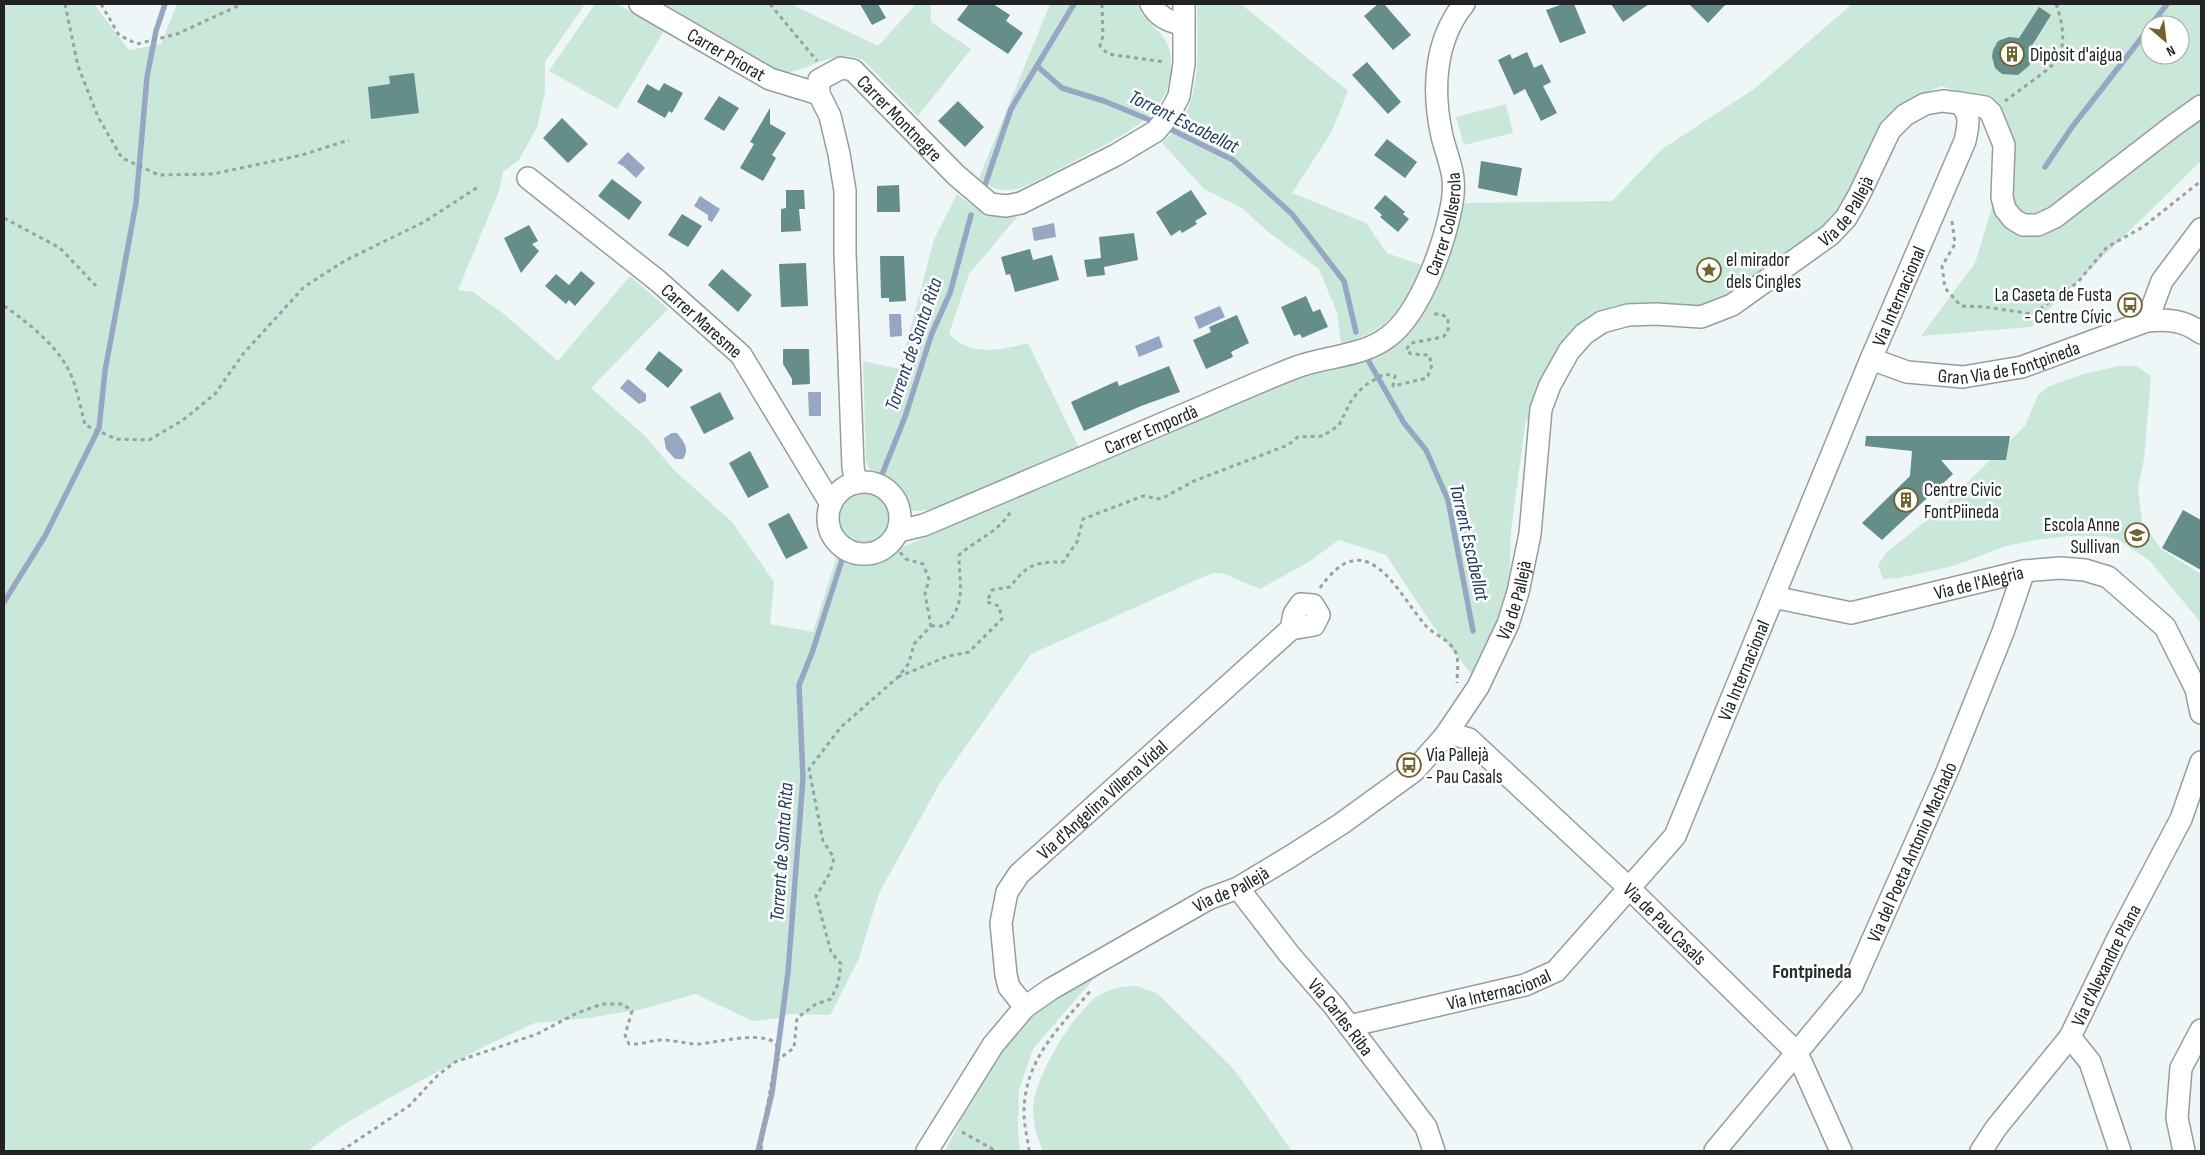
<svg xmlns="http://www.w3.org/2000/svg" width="2205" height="1155" font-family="'Sofia Sans Condensed',sans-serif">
	<rect width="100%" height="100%" fill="#eff6f8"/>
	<!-- green -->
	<g fill="#cae8da" fill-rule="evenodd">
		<path d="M4,4h90l35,46 32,-6 16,-40h408l-40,58v30l-8,35 -18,33 -16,12 -4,19 -41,99 15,2 31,22 54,47 72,-85 38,33 -77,79 55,49 28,33 58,52 42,60 -4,42 43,8 25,-80c16,21 45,5 62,-4l399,-169c25,-8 50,-11 73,-21 60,-25 74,-98 90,-155l150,-2 50,-52 92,-60 98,-85h349v157l-170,166 -110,9 54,-73 38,-124 -22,-38 -50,-15 -30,13 -28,20 -37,99 -55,38 -70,42 -29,16 -76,-9 -31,17 -28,28 -20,39 -3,47 -8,-17 -15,112 -1,43 -8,36 -30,65 -39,-49 -47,-71 -47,-15 -32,23 -47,26 -38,-16h-10l-181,81 -91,129 -61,110 -21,68 -28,54 -40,-1 -12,4 -25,3 -58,-27 -52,15 -55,9 -53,5 -50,23 -96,52 -48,28 -33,25h-304zM2150,25h30v30h-30z"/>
		<polygon points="595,4 617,4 664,31 617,109 549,71"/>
		<path d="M661,4h134l2,3 81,39 38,-42h15v18l40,27 -53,67 -55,-56c-31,-13 -51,12 -82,13z"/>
		<path d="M1050,4h88c5,19 28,27 32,47 11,58 -42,82 -84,104 -22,11 -43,23 -65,33 -18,4 -29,3 -42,-10z"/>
		<path d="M1197,4h44l107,87 -17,42 -39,60 74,30 21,30 34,12c-17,45 -33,66 -80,79l-4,-31 -18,-44 -52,-38 -25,-23 -38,-19 -42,-46c43,-34 35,-91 35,-139z"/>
		<polygon points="1506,104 1513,133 1464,145 1456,117"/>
		<path d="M957,194c18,15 35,28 61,22l-49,58 -20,60c20,23 54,16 79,9l51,105c-27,12 -141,66 -163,63 -13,-2 -15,-15 -23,-24 -10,-10 -21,-11 -27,-25l-3,-101 37,8 34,-130z"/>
		<polygon points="2119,366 2137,366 2151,376 2144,459 2138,489 2142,522 2161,549 2201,574 2201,623 2150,561 2119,540 2103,536 2067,536 2031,541 2006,546 1953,566 1899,578 1883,579 1878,565 1887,552 1936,513 2025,426 2038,395 2050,386 2083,374"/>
		<circle cx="864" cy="518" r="29"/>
		<path d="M1097,975l-64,74 -14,41 -1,40 2,21h-75c25,-47 48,-102 90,-138 18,-15 41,-26 62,-38z"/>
		<path d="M1137,986l21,8 71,70 10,12 53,75h-249c-7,-15 -12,-35 -9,-52 6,-29 37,-81 60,-100 13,-10 28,-13 43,-13z"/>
	</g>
	<!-- water -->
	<g fill="#97a7c3">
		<polygon points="628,152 645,168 636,178 623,166 617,163"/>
		<polygon points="700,196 720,209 712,222 708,220 708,215 694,206"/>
		<polygon points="1054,223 1056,237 1034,241 1032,228"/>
		<polygon points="1220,306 1225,317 1199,329 1194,317"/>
		<polygon points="889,314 901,314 902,336 890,337"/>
		<polygon points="1159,336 1163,347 1139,357 1135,346"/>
		<polygon points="628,379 646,394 646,401 639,404 620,388"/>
		<polygon points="808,392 821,392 821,416 809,416"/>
		<path d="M672,433h5c7,9 13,16 6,26h-8l-9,-10 -2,-11z"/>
	</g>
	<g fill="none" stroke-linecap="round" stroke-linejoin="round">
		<!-- stream -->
		<g stroke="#97a7c3" stroke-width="5.5">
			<polyline points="2151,25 2167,4"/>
			<polyline points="1037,66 1062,88 1104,101 1157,123"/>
			<polyline points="1166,127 1233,160 1292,214 1344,281 1356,332"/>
			<polyline points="2045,167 2072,127 2150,27"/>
			<polyline points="983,191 1011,109 1074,4"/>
			<polyline points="1368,360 1404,423 1426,450 1448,500 1473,631"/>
			<polyline points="879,482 905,417 932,333 950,293 971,215"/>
			<polyline points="4,602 45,536 99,428 105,371 136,203 147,77 156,31 165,4"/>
			<polyline points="758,1151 772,1093 788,972 803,778 799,685 812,653 842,560"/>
		</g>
	</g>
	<!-- building -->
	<g fill="#658d89">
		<polygon points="860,4 878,4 886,18 872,25"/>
		<polygon points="969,4 993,4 1010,15 1006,21 1023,33 1008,54 957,20"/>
		<polygon points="1378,4 1384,4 1411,35 1393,50 1364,16"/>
		<polygon points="1563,4 1574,4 1586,33 1560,43 1546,10"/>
		<polygon points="1611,4 1649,4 1623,22"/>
		<polygon points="1689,4 1726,4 1708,23"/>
		<polygon points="2039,7 2051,15 2031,47 2032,60 2029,66 2018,75 2002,74 1995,68 1992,57 1993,50 1998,41 2009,37 2019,38"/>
		<polygon points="1527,52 1534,68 1542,64 1551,82 1543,86 1557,113 1541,121 1525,89 1514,95 1498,60 1510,54 1512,59"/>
		<polygon points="1367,62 1401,102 1388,114 1352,75"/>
		<polygon points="414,73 419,113 371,119 368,87 390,84 389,76"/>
		<polygon points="664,83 683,93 672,113 669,111 665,118 637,102 647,84 659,91"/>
		<polygon points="719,96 739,108 724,131 704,119"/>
		<polygon points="958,101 984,127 965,147 938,121"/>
		<polygon points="770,108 770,124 786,133 772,155 776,158 763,181 740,168 754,144 750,142"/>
		<polygon points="562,118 588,144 568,163 543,138"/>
		<polygon points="1387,139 1417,162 1405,178 1374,155"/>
		<polygon points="1481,161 1522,168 1517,196 1478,188"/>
		<polygon points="612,179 642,202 629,220 598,196"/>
		<polygon points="899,185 900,212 877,212 877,186"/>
		<polygon points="786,190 804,190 805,209 799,209 801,231 781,232 781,209 786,208"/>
		<polygon points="1191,190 1207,214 1195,221 1197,224 1182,233 1180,230 1171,236 1156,212"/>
		<polygon points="1385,195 1405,212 1403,214 1409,219 1398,232 1380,217 1382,215 1374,208"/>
		<polygon points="682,214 702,226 688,247 668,235"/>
		<polygon points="529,225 538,241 532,244 539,251 521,273 504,238"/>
		<polygon points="1134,233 1138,260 1104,267 1105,275 1087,277 1084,260 1101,258 1099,237"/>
		<polygon points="1030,249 1033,260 1052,255 1059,280 1015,292 1010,274 1006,275 1001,257"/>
		<polygon points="880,256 904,256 906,301 889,302 889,298 881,298"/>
		<polygon points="806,263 808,306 781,307 779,264"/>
		<polygon points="722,269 752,295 738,312 708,285"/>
		<polygon points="581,271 595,283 575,306 569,300 566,304 545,286 556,274 569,285"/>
		<polygon points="1306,296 1313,312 1320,309 1328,327 1302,338 1300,334 1294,336 1281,307"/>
		<polygon points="1237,315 1249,343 1231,352 1233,357 1206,369 1193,340 1211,332 1209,327"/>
		<polygon points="783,349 809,349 810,384 792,385 792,379 783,364"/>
		<polygon points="659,351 683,370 668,388 645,369"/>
		<polygon points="1169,366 1180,392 1141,406 1084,431 1071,402 1117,381 1119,386"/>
		<polygon points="720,392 734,419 704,434 690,407"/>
		<polygon points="1866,436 2010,436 2006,460 1941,460 1953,474 1882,540 1862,523 1910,476 1912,451 1865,446"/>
		<polygon points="750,451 769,487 748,498 729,463"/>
		<polygon points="2183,510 2201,520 2201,570 2162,548"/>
		<polygon points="789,513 808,548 786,559 768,524"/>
	</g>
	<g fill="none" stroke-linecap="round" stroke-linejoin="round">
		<!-- street casing -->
		<g stroke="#969d9e" stroke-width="24">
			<g id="street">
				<path id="s1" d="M640,4l130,75 49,15"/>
				<path d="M1151,4c7,13 18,18 32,20"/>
				<path id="s2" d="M528,178l130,103 83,74 90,149"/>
				<polyline points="2147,321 2162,281 2201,229"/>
				<path id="s3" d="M1871,359l36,13 56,5 59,-10 125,-46c21,-2 37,-1 54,12"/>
				<circle cx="864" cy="518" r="36"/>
				<path id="s4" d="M856,483l-3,-16 -8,-215v-61l-6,-37 -9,-38 -11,-22v-14l22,-12 12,2 103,105 34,29 16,2 15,-3 95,-48 40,-24 13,-16 10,-19 5,-32v-60"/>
				<path id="s5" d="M899,531l25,-6c82,-35 165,-70 247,-105 41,-17 82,-36 123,-52 30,-12 68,-11 94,-31 33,-24 57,-95 64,-134 5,-29 -4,-42 -10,-67 -10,-45 -8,-95 22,-132"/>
				<path id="s6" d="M1773,597l78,16 173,-42 36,-3 25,2 23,7 57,50 31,62 5,24"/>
				<path id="s7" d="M1445,736l11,-1 13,4 160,149 168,165 44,98"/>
				<path id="s8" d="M1238,888l51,66 45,52 92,121 8,24"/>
				<path id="s9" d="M1025,1007l-16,-20 -3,-12 -5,-52 6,-31 12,-18 272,-245 23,-4 5,-10 -6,-10 -12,-1 -7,10 -3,15"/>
				<path id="s10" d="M1349,1026l176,-41 31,-14 119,-135 196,-477 94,-218c3,-15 7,-27 -6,-38"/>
				<polyline points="2070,1037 2090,1062 2120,1151"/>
				<path id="s11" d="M927,1151l66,-106 32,-38 26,-18 157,-90 30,-11 53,-32 50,-32 73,-53 31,-35 33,-49 30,-63 10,-32 12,-58 11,-125 9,-24 19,-34 15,-17 18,-12 26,-7 28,-1 45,3 31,-12 98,-70 16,-17 13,-23 31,-65 15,-15 20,-11 18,-3 16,2 26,4 6,6 13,32 -2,52 3,12 8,10 10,6h15l17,-8 118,-91 28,-20"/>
				<path id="s12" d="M1715,1151l137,-165 94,-212 57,-142 21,-61"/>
				<path id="s13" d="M1981,1151l15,-23 74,-91 48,-99 63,-119 20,-57"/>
				<polyline points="2184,1151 2177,1118 2181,1068 2201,1030"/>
			</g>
		</g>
		<!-- path -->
		<g stroke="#9ba0a2" stroke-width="3" stroke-dasharray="4 4" stroke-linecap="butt">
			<polyline points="65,4 78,66 98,117 122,158 159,175 213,174 302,155 349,140"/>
			<polyline points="101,4 119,35 137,44 177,34 242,4"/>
			<polyline points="770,4 817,61"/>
			<polyline points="1102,4 1103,36 1100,46 1108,54 1165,62"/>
			<path d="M2005,101c10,-8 47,-33 52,-41 10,-16 5,-40 -1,-56"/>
			<polyline points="4,218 60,248 97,287"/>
			<polyline points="1952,221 1955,244 1942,266 1945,288 1961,306 1985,307 2033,314 2078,282 2107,247 2143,227 2201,181"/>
			<path d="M4,306c21,14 49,37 62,59 10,17 14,40 19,60l31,14 33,1 34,-20 32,-26 28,-40 61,-67 42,-27 78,-38 54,-35"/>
			<path d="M1320,588c46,-66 76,2 105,37 10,11 25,14 31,28 3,8 1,22 1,30"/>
			<path d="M931,626h14c22,-22 14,-43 14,-71 18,-16 42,-24 53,-46"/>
			<path d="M898,677l50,-21 21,-4 33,-33 -3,-13 -12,-4 5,-12 18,-3c18,-23 24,-25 53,-25l14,-20 6,-23 60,-23 18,3 33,-18 94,-36 10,-8 25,-1 16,-11 13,-26 12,-13 20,-12 11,2 -2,10 34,-8 5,-13 -3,-10 -18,-1 -5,-4 5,-7 32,-6 5,-5v-14l-7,-4h-10"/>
			<polyline points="776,1061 794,1048 797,1018 816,1004 831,999 838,984 841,964 831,952 816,896 830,873 834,858 823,841 809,769 841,727 898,677 909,663 914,644 931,626 925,594 929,579 923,564 906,559 899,551"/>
			<polyline points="962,1132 996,1151"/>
			<path d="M341,1151l68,-45 28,-30 18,-14 82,-28 40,-21 25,-9h21l9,7 -7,24 4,9c12,1 22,-4 34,-4 11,0 22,4 34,4 14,0 80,-18 81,6 0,9 -4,20 -6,30 -4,23 -9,47 -11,71"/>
			<path d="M1029,1151c-1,-12 -5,-25 -5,-38 0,-54 36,-86 68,-124"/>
		</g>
		<!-- street -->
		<use href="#street" stroke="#fff" stroke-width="21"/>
	</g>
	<!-- icons -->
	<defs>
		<g id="building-ring" transform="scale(1.25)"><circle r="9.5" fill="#fff" stroke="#736331" stroke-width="1.5"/><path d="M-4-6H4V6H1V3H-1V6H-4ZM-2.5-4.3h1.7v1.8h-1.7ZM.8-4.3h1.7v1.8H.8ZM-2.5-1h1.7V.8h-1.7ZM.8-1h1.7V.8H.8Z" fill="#736331"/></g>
		<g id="sight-ring" transform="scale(1.25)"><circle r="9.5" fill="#fff" stroke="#736331" stroke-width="1.5"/><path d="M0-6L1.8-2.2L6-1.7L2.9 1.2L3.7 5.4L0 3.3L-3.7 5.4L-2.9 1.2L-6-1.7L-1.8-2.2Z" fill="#736331"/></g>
		<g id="bus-ring" transform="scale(1.25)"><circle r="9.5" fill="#fff" stroke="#736331" stroke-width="1.5"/><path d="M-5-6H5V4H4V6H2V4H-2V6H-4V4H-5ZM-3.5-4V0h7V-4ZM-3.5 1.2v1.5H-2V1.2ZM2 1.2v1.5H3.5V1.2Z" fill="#736331"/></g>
		<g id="school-ring" transform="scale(1.25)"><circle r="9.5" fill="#fff" stroke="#736331" stroke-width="1.5"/><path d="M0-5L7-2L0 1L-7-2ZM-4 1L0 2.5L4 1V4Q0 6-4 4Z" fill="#736331"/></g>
	</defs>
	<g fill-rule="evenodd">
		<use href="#building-ring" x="2012" y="54"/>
		<use href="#sight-ring" x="1709" y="270"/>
		<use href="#bus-ring" x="2130" y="305"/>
		<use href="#building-ring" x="1906" y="500"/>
		<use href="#school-ring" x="2137" y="535"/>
		<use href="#bus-ring" x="1409" y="765"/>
	</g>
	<g text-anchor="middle" stroke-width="5" stroke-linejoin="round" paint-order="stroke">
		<!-- street labels -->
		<g font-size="19" fill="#202223" stroke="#fff">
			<text dy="7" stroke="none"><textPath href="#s1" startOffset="100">Carrer Priorat</textPath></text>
			<text dy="7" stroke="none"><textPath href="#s4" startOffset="512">Carrer Montnegre</textPath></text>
			<text dy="7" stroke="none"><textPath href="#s11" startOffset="1416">Via de Pallejà</textPath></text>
			<text dy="7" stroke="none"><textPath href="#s5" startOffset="656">Carrer Collserola</textPath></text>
			<text dy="7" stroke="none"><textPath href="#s10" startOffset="979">Via Internacional</textPath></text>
			<text dy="7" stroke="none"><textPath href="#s2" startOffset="225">Carrer Maresme</textPath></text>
			<text dy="7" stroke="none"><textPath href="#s3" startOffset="142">Gran Via de Fontpineda</textPath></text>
			<text dy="7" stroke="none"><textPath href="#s5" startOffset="272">Carrer Empordà</textPath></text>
			<text dy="7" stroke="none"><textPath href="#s6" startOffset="211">Via de l'Alegria</textPath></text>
			<text dy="7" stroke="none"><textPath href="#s11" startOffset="831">Via de Pallejà</textPath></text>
			<text dy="7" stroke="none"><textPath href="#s10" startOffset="574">Via Internacional</textPath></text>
			<text dy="7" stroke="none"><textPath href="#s9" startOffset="255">Via d'Angelina Villena Vidal</textPath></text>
			<text dy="7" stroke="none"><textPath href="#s12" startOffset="361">Via del Poeta Antonio Machado</textPath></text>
			<text dy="7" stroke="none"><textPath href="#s11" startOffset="412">Via de Pallejà</textPath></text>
			<text dy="7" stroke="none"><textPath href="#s7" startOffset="294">Via de Pau Casals</textPath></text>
			<text dy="7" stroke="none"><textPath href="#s13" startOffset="225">Via d'Alexandre Plana</textPath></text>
			<text dy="7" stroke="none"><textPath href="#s10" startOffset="154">Via Internacional</textPath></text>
			<text dy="7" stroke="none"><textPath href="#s8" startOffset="165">Via Carles Riba</textPath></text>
		</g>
		<!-- poi labels -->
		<g font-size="19" fill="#202223" stroke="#fff" text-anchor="start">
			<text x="2030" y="61">Dipòsit d'aigua</text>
			<text x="1726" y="266">el mirador<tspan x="1726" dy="22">dels Cingles</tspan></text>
			<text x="2112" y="301" text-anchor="end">La Caseta de Fusta<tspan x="2112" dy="22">- Centre Cívic</tspan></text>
			<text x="1924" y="496">Centre Civic<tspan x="1924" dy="22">FontPiineda</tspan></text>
			<text x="2120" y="531" text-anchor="end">Escola Anne<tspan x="2120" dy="22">Sullivan</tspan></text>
			<text x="1426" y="761">Via Pallejà<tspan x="1426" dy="22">- Pau Casals</tspan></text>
		</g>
		<!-- water labels -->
		<g font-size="20" font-style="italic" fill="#263b63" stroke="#fff">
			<text transform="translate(1184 121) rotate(26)" y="7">Torrent Escabellat</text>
			<text transform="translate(913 344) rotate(-71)" y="7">Torrent de Santa Rita</text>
			<text transform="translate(1470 542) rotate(77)" y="7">Torrent Escabellat</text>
			<text transform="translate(781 852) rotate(-86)" y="7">Torrent de Santa Rita</text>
		</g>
		<!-- neighbourhood labels -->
		<g font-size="20" font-weight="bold" fill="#282d2f" stroke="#fff">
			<text x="1812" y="978">Fontpineda</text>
		</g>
	</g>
	<!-- border -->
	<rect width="2205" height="1155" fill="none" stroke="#202223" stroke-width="10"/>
	<!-- north arrow -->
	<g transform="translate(2165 40) rotate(152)"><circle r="24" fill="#ffffff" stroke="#a6a7a7"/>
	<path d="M0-4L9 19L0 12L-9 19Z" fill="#736331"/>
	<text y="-8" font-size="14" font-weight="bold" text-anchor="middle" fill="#202223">N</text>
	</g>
</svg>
